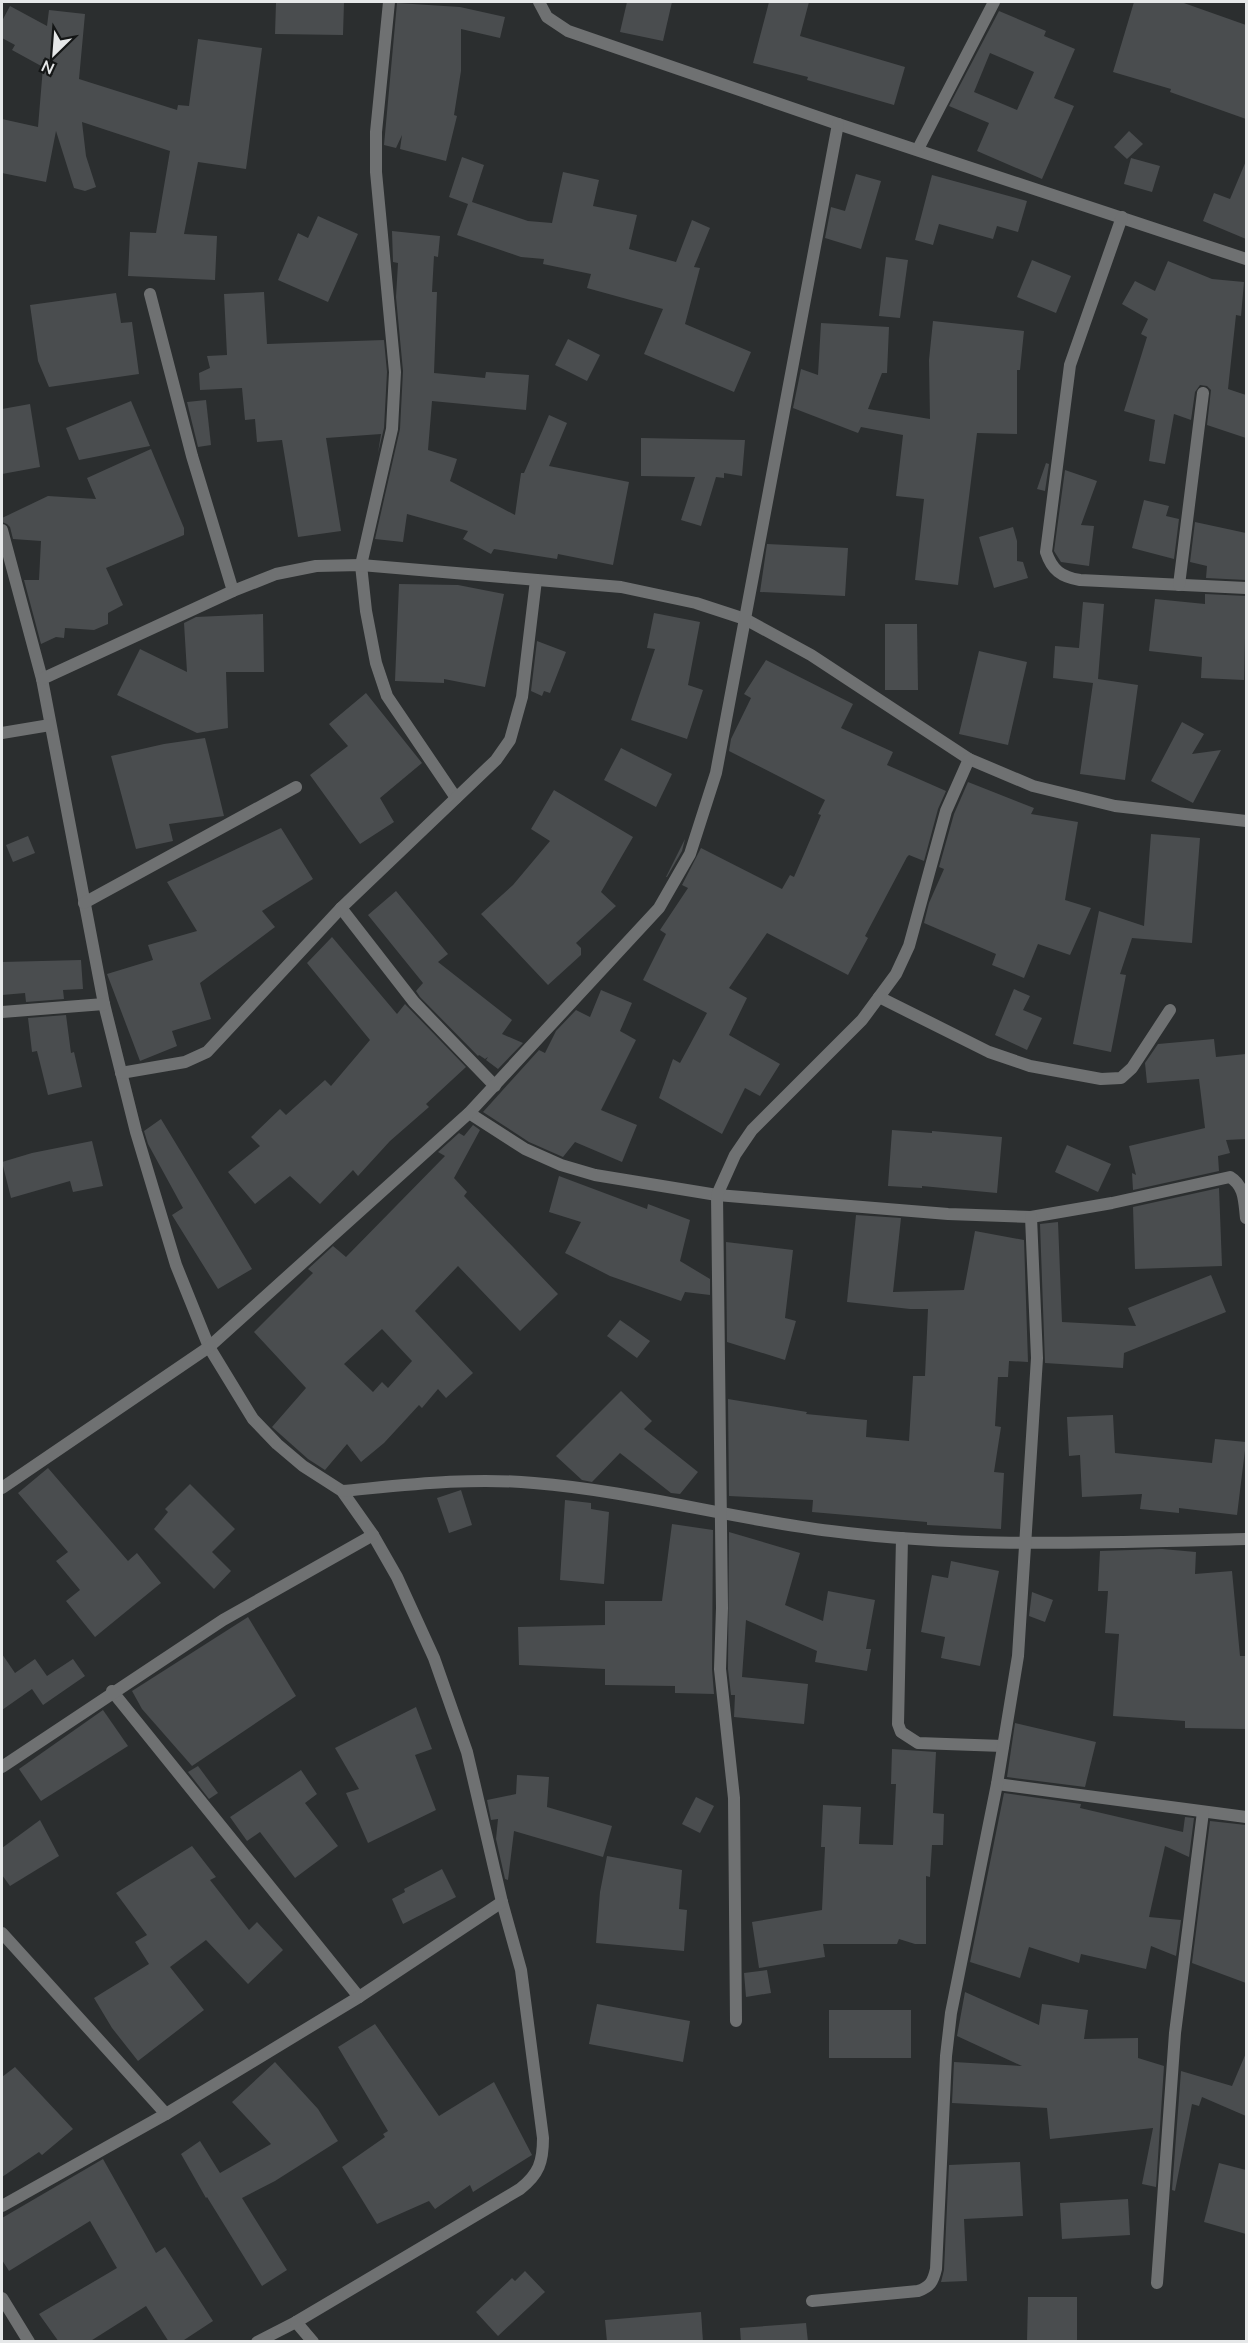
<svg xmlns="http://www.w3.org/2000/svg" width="1248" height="2343" font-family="Mulish,sans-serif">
	<rect width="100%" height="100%" fill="#2b2e2f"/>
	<!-- building -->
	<g fill="#4a4d4f" fill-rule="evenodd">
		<polygon points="276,2 344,2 343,35 275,34"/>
		<polygon points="627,2 672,2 663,41 620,32"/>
		<polygon points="769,2 809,2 800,36 905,67 894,105 807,80 808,77 753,63"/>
		<polygon points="1134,2 1181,2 1246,25 1246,119 1170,92 1171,89 1113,72"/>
		<polygon points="397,3 460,7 505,17 500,38 461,29 461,71 454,115 457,116 446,161 400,149 402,135 396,148 384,145"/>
		<polygon points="10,6 47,26 49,10 85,14 79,79 177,110 178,105 189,106 198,39 262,48 246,169 198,162 184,234 217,236 215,280 128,276 130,232 156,233 170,151 82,122 86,156 96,187 85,191 74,188 56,131 46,182 2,173 2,119 38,127 43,67 12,50 15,45 2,38 2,21"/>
		<path d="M999,11l47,20 -2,5 31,13 -21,49 20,8 -32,73 -65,-28 12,-28 -40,-17zM990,53l44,19 -17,38 -43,-18z"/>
		<polygon points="1129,131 1143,144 1127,159 1114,147"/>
		<polygon points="462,157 484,165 472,202 528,221 552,223 563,172 599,180 593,206 637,215 629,249 676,262 692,220 710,228 694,267 700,268 685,324 751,352 734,392 644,354 663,309 587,288 591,274 543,264 544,259 521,257 457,235 468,204 449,197"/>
		<polygon points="1131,158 1160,166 1152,192 1124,184"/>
		<polygon points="1246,161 1246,239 1203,221 1214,193 1230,199"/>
		<polygon points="856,174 881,181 861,249 825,238 831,207 845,211"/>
		<polygon points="932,175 1027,201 1018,232 997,226 993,239 939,224 933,245 915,240"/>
		<polygon points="318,216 358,234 328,302 278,280 298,233 308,238"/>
		<polygon points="392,231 440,236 438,257 434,256 432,292 437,292 434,373 485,378 486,372 529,375 526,410 432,401 428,450 457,459 450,481 515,515 521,473 524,473 549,415 567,423 549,466 629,482 613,565 558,554 557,559 494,549 491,554 463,539 468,531 407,514 403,542 375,539 400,429 403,371 396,297 398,263 393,262"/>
		<polygon points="886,257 908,260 900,318 879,316"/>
		<polygon points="1032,260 1071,276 1056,313 1017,297"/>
		<polygon points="1168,261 1212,279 1244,282 1241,316 1236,315 1228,389 1246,395 1246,438 1207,425 1211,390 1207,386 1200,385 1195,392 1191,420 1174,414 1165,464 1149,461 1155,420 1124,411 1147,337 1141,334 1148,319 1122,304 1135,281 1155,291"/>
		<polygon points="264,292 267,344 384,340 387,372 384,428 378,453 381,434 326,438 341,531 298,537 282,440 257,442 255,419 245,420 242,388 200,390 199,373 210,368 207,356 227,355 224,294"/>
		<polygon points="116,293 121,323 132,322 139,374 49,387 38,361 30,305"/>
		<polygon points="933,321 1024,331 1020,370 1017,370 1017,434 977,433 958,585 915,580 924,499 896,496 903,435 861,427 858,433 793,408 801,369 818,375 821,323 889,327 887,373 882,373 868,409 930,419 929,360"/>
		<polygon points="568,339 600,355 587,381 555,365"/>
		<polygon points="206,400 211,445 198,447 187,402"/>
		<polygon points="131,401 150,446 79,460 66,428"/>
		<polygon points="30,404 40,467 2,474 2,409"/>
		<polygon points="641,438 745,440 742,476 724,473 724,478 716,477 701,526 681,520 695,477 641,476"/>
		<polygon points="151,449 184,528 184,535 106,568 123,605 108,613 108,624 94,630 65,628 64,638 56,637 41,644 24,580 39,580 41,541 13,539 10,527 7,524 2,522 2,518 48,496 96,499 87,478"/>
		<polygon points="1046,463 1049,464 1045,491 1037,489"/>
		<polygon points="1065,470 1097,481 1081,525 1094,526 1089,566 1061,562 1054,551"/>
		<polygon points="1144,500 1169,506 1166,516 1179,519 1174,559 1132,548"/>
		<polygon points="1195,522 1246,533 1246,580 1206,578 1207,566 1190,562"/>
		<polygon points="1013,527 1017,541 1017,561 1023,562 1028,578 994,588 979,537"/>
		<polygon points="767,544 848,548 845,596 760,592"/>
		<polygon points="399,584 458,585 504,594 485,687 444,679 444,683 395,681"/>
		<polygon points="1205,594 1246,596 1244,680 1201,678 1202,657 1149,651 1155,599 1205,604"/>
		<polygon points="1083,602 1104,604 1098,679 1138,685 1125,780 1080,774 1093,683 1053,678 1055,646 1079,648"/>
		<polygon points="654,613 700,622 688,685 703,690 687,739 631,720 655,649 647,648"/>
		<polygon points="263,614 264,672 226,672 228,728 197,733 117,695 140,649 187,672 184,623 196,617"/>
		<polygon points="885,624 917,624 918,690 885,690"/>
		<polygon points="537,641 566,652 550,693 544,691 542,696 531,691"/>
		<polygon points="979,651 1027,662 1008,745 959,734"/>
		<polygon points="766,660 853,704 841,728 893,752 887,765 946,791 938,809 924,861 909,855 907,857 865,936 868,938 848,975 767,933 729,988 747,998 729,1035 780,1064 760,1096 745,1088 722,1134 659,1098 673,1059 680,1063 707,1013 643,980 666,934 660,930 688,888 682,885 701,848 782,889 790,875 794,877 821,815 818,814 825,800 729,751 731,739 751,698 744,694"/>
		<polygon points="366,693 422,763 380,798 394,822 360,844 310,775 348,746 329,724"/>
		<polygon points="1182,722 1204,734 1192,754 1221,750 1193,803 1151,781"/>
		<polygon points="205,738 224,816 169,824 173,841 136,849 111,756 164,744"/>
		<polygon points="621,748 672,774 656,807 604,780"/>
		<polygon points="968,782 1034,808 1031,814 1078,822 1065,900 1091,908 1070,955 1038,944 1024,978 992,965 996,954 924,923 929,903 944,869 939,867 954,814"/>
		<polygon points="554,790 633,837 601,892 616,906 576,943 581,948 581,955 548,985 481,914 513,885 550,841 531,829"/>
		<polygon points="281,828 313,879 262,911 275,927 200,983 211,1019 172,1031 177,1046 140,1061 107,974 153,960 148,945 197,931 167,882"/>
		<polygon points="1151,834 1200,838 1192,943 1132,938 1120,974 1126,975 1111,1052 1073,1044 1099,911 1144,926"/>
		<polygon points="28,836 35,853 13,862 6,845"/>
		<polygon points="685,839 682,851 667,877 666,877"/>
		<polygon points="396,891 448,954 438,962 512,1020 502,1034 523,1043 498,1069 486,1060 488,1057 485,1059 479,1055 478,1056 420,997 416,991 423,983 368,915"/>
		<polygon points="332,937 397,1014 405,1004 466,1067 426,1104 429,1107 390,1141 358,1176 353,1170 320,1204 290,1176 255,1204 228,1172 260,1146 251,1137 280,1109 286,1115 325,1080 331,1086 370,1040 307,963"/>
		<polygon points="81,960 83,989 63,990 64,999 26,1002 25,993 2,995 2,962"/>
		<polygon points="1014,989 1030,996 1023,1010 1042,1018 1027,1050 995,1035"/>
		<polygon points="601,990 632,1003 620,1031 636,1040 601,1110 637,1125 622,1162 575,1142 563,1157 529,1142 483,1112 539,1050 545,1053 556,1031 576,1010 590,1017"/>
		<polygon points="66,1015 71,1053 74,1052 82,1087 48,1095 37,1051 32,1052 28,1018"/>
		<polygon points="1214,1039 1216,1057 1246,1054 1246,1139 1226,1140 1230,1153 1218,1156 1219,1171 1133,1190 1132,1173 1136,1175 1129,1146 1205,1128 1199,1079 1147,1083 1145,1063 1158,1044"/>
		<polygon points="161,1119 252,1269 218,1289 172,1215 183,1208 148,1144 144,1131"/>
		<path d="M473,1125l7,5 -26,48 13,14 -3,4 94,98 -38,37 -62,-65 -43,45 58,62 -27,25 -8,-9 -16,19 -3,-3 -35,38 -23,19 -14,-18 -22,26 -17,-11 -36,-32 34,-39 -52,-56 59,-59 -5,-4 25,-23 13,11 99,-101 -7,-4 21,-19 5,3zM382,1329l30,32 -24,27 -6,-6 -9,10 -29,-28z"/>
		<polygon points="892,1130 932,1133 932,1131 1002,1137 997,1193 922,1186 922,1188 888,1186"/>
		<polygon points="92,1141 103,1186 73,1192 70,1181 11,1198 2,1162 32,1153"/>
		<polygon points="1067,1145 1111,1164 1098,1192 1055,1172"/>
		<polygon points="559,1176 647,1209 648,1204 690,1220 680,1261 710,1279 710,1295 685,1292 681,1301 610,1276 565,1253 581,1222 549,1212"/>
		<polygon points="1219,1188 1222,1266 1135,1269 1133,1207"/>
		<polygon points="856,1215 901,1218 893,1292 964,1290 975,1231 1024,1240 1028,1362 1009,1361 1008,1377 998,1377 995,1426 1001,1427 994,1472 1004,1473 1001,1529 927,1525 927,1522 812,1512 813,1500 729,1496 728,1399 807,1412 806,1414 867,1420 866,1437 909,1441 913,1376 925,1376 928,1309 910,1309 847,1302"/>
		<polygon points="1058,1222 1062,1322 1136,1326 1128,1308 1211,1275 1226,1312 1124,1353 1123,1368 1045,1363 1040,1224"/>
		<polygon points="726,1242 793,1250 785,1318 796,1321 785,1360 727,1342"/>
		<polygon points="620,1320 650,1341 637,1358 607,1336"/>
		<polygon points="621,1391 652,1421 644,1429 698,1472 680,1494 671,1493 620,1453 592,1482 582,1480 556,1456"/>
		<polygon points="1113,1415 1115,1453 1212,1463 1215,1439 1246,1442 1237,1515 1179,1508 1179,1513 1140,1509 1142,1494 1082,1497 1080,1455 1069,1456 1067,1417"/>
		<polygon points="48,1468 128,1561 137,1553 161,1583 95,1637 66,1601 80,1590 56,1561 68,1552 18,1493"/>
		<polygon points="190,1484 235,1529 212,1552 231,1571 214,1589 154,1529 168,1512 165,1509"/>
		<polygon points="461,1490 472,1525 449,1533 437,1498"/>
		<polygon points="565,1500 591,1503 591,1509 609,1512 604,1584 560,1580"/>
		<polygon points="672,1524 713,1530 712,1669 714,1694 675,1693 675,1686 605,1685 605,1669 519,1665 518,1627 605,1625 605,1601 662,1601"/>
		<polygon points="729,1532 800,1553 785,1605 823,1621 828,1591 875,1600 866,1649 871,1649 867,1671 815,1662 817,1651 746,1620 742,1677 808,1684 804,1724 734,1717 735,1695 731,1695 728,1669"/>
		<polygon points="1162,1549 1196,1552 1195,1574 1232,1571 1240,1656 1246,1656 1246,1729 1185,1728 1185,1721 1113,1716 1119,1634 1105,1633 1108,1591 1098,1591 1100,1551"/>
		<polygon points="951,1561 999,1571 980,1666 941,1658 945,1637 921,1632 932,1575 948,1578"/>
		<polygon points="1032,1592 1053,1600 1045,1622 1029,1616"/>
		<polygon points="248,1617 296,1696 192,1766 142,1709 132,1691"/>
		<polygon points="2,1654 15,1673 35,1659 47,1676 73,1659 85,1676 43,1705 32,1689 2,1710"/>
		<polygon points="416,1707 432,1749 415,1755 436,1810 368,1843 346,1793 359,1789 335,1748"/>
		<polygon points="103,1710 128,1746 41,1801 19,1769"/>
		<polygon points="1015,1723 1096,1742 1085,1787 1007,1777"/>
		<polygon points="892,1749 936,1752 933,1813 944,1814 943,1845 932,1845 930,1877 926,1876 926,1944 915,1944 899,1939 897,1944 823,1944 825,1957 759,1968 752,1922 822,1910 825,1847 821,1847 823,1805 861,1807 859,1844 893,1845 896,1784 891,1784"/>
		<polygon points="198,1766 218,1793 209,1799 188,1772"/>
		<polygon points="301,1770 317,1794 305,1803 338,1846 295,1878 260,1832 247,1841 230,1817"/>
		<polygon points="517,1775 549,1777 547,1807 612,1826 603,1857 514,1831 508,1880 505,1879 496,1839 498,1819 491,1820 487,1800 516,1794"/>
		<polygon points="1004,1793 1081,1804 1080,1808 1183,1832 1185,1817 1194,1818 1189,1857 1165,1846 1149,1917 1181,1920 1176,1956 1151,1946 1146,1969 1081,1954 1079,1963 1029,1947 1020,1978 970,1962"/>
		<polygon points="696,1797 714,1806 700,1833 682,1824"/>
		<polygon points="40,1820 59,1856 10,1886 2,1875 2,1848"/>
		<polygon points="1210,1821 1246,1825 1246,1983 1192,1963"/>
		<polygon points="192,1846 216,1877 210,1880 249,1930 257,1922 283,1950 248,1984 206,1940 170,1967 204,2010 138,2061 112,2028 94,1998 149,1964 135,1942 147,1935 116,1893"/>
		<polygon points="607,1856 682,1870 679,1909 687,1910 684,1951 596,1943 600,1892"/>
		<polygon points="442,1869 456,1897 403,1924 392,1899 405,1892 404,1889"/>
		<polygon points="767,1970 771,1993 746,1997 744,1973"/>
		<polygon points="965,1992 1039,2025 1042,2004 1088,2010 1084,2039 1138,2038 1138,2058 1164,2066 1156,2187 1142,2184 1153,2128 1050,2139 1047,2108 952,2103 954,2062 1022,2066 957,2036"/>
		<polygon points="597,2004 690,2021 683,2062 589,2044"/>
		<rect x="829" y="2010" width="82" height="48"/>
		<polygon points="375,2024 439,2116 494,2082 532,2155 473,2192 470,2185 435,2209 429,2201 377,2224 342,2167 385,2137 383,2134 388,2131 338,2047"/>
		<polygon points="1246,2053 1246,2116 1202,2097 1199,2106 1192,2104 1175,2191 1172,2190 1181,2071 1232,2086"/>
		<polygon points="275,2062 318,2109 338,2141 275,2181 242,2198 287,2270 262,2286 207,2197 206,2198 181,2154 200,2141 220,2173 271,2144 232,2102"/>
		<polygon points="15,2067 73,2129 42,2155 39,2152 2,2177 2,2077"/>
		<polygon points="103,2159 156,2253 165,2247 213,2321 181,2342 169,2342 146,2306 89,2342 59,2342 39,2314 117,2268 90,2221 9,2271 2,2260 2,2218"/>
		<polygon points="1020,2162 1023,2216 964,2219 967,2281 941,2282 944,2270 949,2165"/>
		<polygon points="1219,2163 1246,2170 1246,2234 1204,2222"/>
		<polygon points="1128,2199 1130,2235 1062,2239 1060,2203"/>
		<polygon points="525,2271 545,2292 498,2336 476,2312 512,2278 515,2281"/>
		<polygon points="1028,2297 1077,2297 1077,2342 1027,2342"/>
		<polygon points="701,2312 703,2342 607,2342 605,2320"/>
		<polygon points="806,2323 808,2342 741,2342 740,2328"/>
	</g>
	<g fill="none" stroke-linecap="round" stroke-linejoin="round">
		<!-- minor -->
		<g stroke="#6f7172" stroke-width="12">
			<polyline points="389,2 376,132 376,172 395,372 392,429 361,565 366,611 376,663 387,696 456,798"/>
			<polyline points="539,2 547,17 568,31 838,124 1246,259"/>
			<polyline points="918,149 994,2"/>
			<path d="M1122,217l-52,148 -24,187c6,18 15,25 34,28l166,8"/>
			<polyline points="150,294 192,456 233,591"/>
			<path d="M2,530l40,149 62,325 32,128 40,133 33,82 44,72 24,25 26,22 39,25 31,44 24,42 37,81 33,94 35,150 19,68 22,168c0,24 -4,36 -23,51l-224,133 -39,20"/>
			<polyline points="1179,585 1203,393"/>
			<polyline points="42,679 233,591 276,574 316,566 361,565 621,587 696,603 745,619 811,655 969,759 1033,786 1115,806 1246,821"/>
			<polyline points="2,733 50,725"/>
			<polyline points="84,903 296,787"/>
			<polyline points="341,908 414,1002 495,1086"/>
			<polyline points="879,997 989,1052 1030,1066 1101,1079 1121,1078 1132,1068 1170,1010"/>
			<polyline points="2,1012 104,1004"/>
			<polyline points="121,1073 185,1062 207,1052 341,908 496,760 510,740 522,697 536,580"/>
			<path d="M469,1113l56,36 36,16 34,10 122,20 231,19 83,3 81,-14 118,-26c15,9 14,25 16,41"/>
			<polyline points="2,1488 209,1347 469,1113 659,908 690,854 716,773 838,124"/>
			<path d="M342,1491c64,-6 127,-14 192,-8 99,8 198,36 297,48 138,18 277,11 415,8"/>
			<polyline points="902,1538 898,1724 901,1732 918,1743 1003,1746"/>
			<polyline points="112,1691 359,1997"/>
			<polyline points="2,1767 223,1620 373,1535"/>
			<polyline points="997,1784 1246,1817"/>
			<polyline points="2,1933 166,2114"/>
			<polyline points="736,2021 734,1798 720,1669 722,1608 717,1195 735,1155 752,1130 862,1020 896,974 909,946 946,811 969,759"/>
			<polyline points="2,2206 166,2114 359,1997 502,1902"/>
			<polyline points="1157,2283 1175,2033 1203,1812"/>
			<polyline points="2,2298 29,2342"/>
			<path d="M812,2301l106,-10c12,-4 15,-9 18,-22l10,-213 5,-43 46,-229 21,-128 19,-298 -6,-141"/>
			<polyline points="296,2322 313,2342"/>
		</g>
	</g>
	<!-- border -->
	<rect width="1248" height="2343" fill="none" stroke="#e6e8e9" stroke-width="6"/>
	<!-- north arrow -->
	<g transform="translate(54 54) rotate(205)" stroke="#141616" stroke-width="4.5" paint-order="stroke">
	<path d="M0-4.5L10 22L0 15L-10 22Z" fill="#e6e8e9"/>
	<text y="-9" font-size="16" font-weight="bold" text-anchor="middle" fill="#e6e8e9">N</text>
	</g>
</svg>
